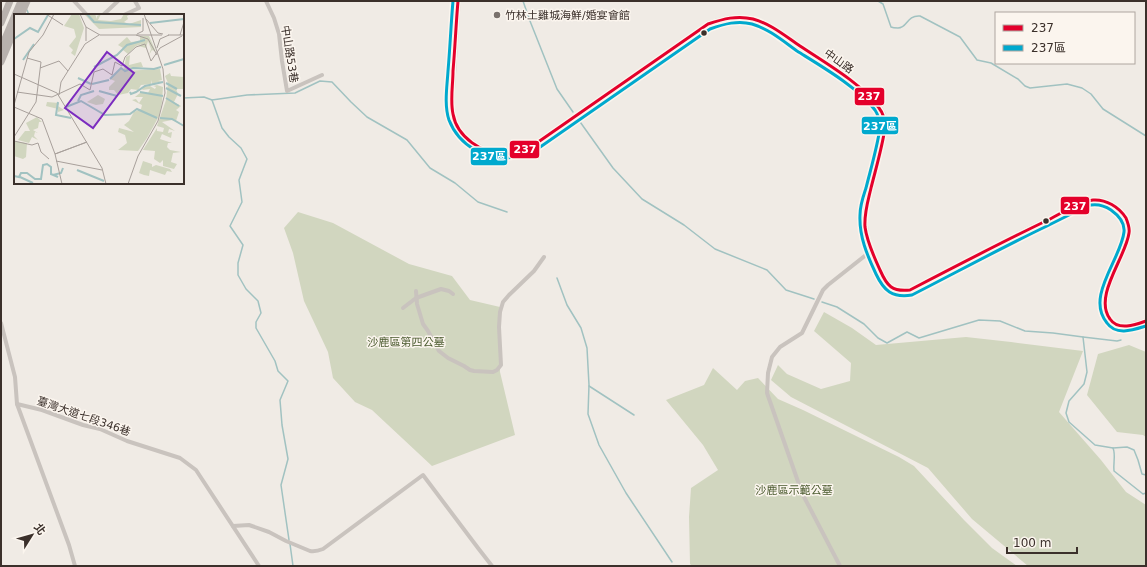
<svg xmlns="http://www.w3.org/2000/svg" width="1147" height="567" font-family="'DejaVu Sans','Noto Sans TC',sans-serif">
	<rect width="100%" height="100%" fill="#f0ebe5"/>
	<!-- green -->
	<g fill="#d1d6bf">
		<polygon points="298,212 333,223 409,264 452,276 470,300 500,307 500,372 515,435 432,466 372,410 355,402 333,378 328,352 304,301 293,253 284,228"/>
		<polygon points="824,312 852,328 876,345 966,337 1011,342 1083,351 1059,412 1101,460 1126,492 1146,505 1146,566 1028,566 972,519 928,468 791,397 771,380 778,365 787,374 821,389 850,381 851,363 814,331"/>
		<polygon points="1129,345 1146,352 1146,437 1143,435 1117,432 1087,395 1098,354"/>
		<polygon points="713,368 737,390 745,381 758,378 778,399 803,410 899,457 914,466 964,520 992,548 1017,566 692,566 690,564 689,517 691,488 718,470 703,445 666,400 704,385"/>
	</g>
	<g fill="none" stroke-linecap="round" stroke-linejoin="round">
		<!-- stream -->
		<g stroke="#a1c2c1" stroke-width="1.5">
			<polyline points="523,1 530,21 557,89 573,112"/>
			<path d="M878,1l5,3 8,23c2,1 5,1 7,1 10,0 8,-13 22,-12l40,21 17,23 14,3 27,16 7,7 5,2 37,-4 15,4 9,6 12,15 43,27"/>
			<polyline points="27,10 29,15"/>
			<polyline points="183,98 204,97 212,100 222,128 229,137 241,148 247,159 239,180 242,202 230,226 243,245 238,263 238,275 246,289 258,301 261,313 256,322 256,328 275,361 278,371 288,381 280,400 282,425 288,459 281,485 289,540"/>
			<polyline points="212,100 247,95 295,93 320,81 332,82 351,102 367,117 407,140 430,168 455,183 478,202 507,212"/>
			<polyline points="578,119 613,168 642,199 684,225 715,249 767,270 786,290 814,299"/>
			<polyline points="557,278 567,305 581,328 587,348 589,385 588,414 599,445 626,493 672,562"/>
			<polyline points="822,302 837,307 864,324 878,338 887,343 907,332 919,338 979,320 1000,321 1025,331 1053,333 1083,337 1087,372 1084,384 1069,401 1066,413 1069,422 1095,445 1113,448 1127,447 1134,450 1138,460 1142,474 1146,475"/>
			<polyline points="1083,337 1117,341 1121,340"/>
			<polyline points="589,386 634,415"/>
			<path d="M1113,448c3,7 0,15 1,23l29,23 3,-1"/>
			<polyline points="290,544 293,566"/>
		</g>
		<!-- minor -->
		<g stroke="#c9c3be" stroke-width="4">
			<polyline points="74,1 87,15"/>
			<polyline points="266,1 274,18 279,34 282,61 287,91 322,75"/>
			<polyline points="103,15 118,1"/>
			<polyline points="124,15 139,8 135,1"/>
			<polyline points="416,291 417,304 423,324 428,331 439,351 448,358 464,366 470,370 474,371 493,372 497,370 501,365 499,327 500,312 503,302 509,295 534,271 544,257"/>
			<polyline points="403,308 416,298 441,289 449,291 453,294"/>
			<polyline points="1,323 15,377 17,404 69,545 75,566"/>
			<polyline points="17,404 42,410 83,425 100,429 127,441 180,458 196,470 259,566"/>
			<path d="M233,526l16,-1 20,7 17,9 24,10c5,1 8,0 13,-2l100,-74 55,73 14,18"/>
			<polyline points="840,566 802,493 767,393 768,373 772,357 780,347 802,333 823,290 828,285 871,251"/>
		</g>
		<!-- tertiary -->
		<path stroke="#c9c3be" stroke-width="5.5" d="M458,1l-6,92c0,9 -1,19 3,28 6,18 30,33 49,33 9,0 18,-4 27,-7l177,-123c16,-5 28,-9 44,-5 20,5 36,20 52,30 20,14 74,46 80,68 3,9 -1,21 -3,30 -3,13 -7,27 -10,41 -3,10 -7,21 -6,32 0,19 8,35 16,52 7,15 12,21 29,18l123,-63 54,-26c13,-3 22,0 31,8 7,6 12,15 11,24 -4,24 -33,61 -21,84 8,15 25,8 38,4"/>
		<!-- primary -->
		<g stroke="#b8b1ad" stroke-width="7">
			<polyline points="21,15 27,1"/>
			<polyline points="1,23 10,1"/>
			<polyline points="1,48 21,1"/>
			<polyline points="1,62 15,29"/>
		</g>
		<!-- bus-1 casing -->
		<g stroke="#fbf5ee" stroke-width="6">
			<path id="bus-1" d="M458,1c-2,23 -3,47 -5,70 0,14 -3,29 0,43 4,23 29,40 52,40 9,0 18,-4 26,-7l177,-123c15,-5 29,-9 45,-5 18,5 32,17 47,27 24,16 64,39 79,62 5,6 6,13 6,20 -3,20 -9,40 -14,60 -3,13 -7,25 -6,39 2,15 9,30 15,43 7,16 12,22 30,20 46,-24 92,-48 138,-70 12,-6 32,-19 45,-20 13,-1 26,7 33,18 2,5 4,10 3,15 -3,24 -36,63 -19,86 8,12 25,6 36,2"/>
		</g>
		<!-- bus-2 casing -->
		<g stroke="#fbf5ee" stroke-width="6">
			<path id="bus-2" d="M453,1c-2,23 -3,47 -5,70 -1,16 -4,34 1,49 5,13 14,23 26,30 21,12 36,9 58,2l177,-123c14,-5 28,-9 42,-5 17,5 31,17 45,27 24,15 62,37 78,59 4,6 5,11 5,18 -3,20 -9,40 -14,60 -3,9 -6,17 -6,27 -1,21 7,40 16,59 8,17 16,24 36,21 45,-23 89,-47 135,-69 10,-5 20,-10 30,-15 4,-2 9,-5 14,-6 7,-1 14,1 20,5 7,5 14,13 13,22 -3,27 -39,65 -17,91 9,13 26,7 39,3"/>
		</g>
		<!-- bus-1 -->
		<use href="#bus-1" stroke="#e4002b" stroke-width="3"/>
		<!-- bus-2 -->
		<use href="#bus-2" stroke="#00a9ce" stroke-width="3"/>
	</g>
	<!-- markers -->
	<circle fill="#7a716c" stroke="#fbf5ee" stroke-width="1.5" cx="497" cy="15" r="4"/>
	<g fill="#3b302b" stroke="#fbf5ee" stroke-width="1.5">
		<circle cx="704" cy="33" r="3.5"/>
		<circle cx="1046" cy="221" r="3.5"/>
	</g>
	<g text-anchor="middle" stroke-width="3" stroke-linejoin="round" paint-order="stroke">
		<!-- poi labels -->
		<g font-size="11" fill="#3b302b" stroke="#fbf5ee" text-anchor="start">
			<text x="505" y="19">竹林土雞城海鮮/婚宴會館</text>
		</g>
		<!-- street labels -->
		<g font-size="11" fill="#3b302b" stroke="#fbf5ee">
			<text transform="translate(290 54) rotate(81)" y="4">中山路53巷</text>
			<text transform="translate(839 61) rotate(35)" y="4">中山路</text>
			<text transform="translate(84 416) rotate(19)" y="4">臺灣大道七段346巷</text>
		</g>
		<!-- park labels -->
		<g font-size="11" fill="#4a5a2e" stroke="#fbf5ee">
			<text x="406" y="346">沙鹿區第四公墓</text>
			<text x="794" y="494">沙鹿區示範公墓</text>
		</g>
	</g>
	<!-- overview -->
	<g transform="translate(14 14)">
		<rect width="170" height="170" fill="#f0ebe5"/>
		<path d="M58,0h7l5,14 -9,28 -4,-3 2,-3 -4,-4 7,-9 -2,-8 -10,-3zM70,0h11l2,5v-3l4,-2 -3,6 13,1 10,-2 3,-5h7l-4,2 1,3 -4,3 5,2 12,-4v7l-42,2zM126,22h9l7,16 -4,-2 -3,5 2,-6 -3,-8 -2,7 -8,-2 6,-3 -2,1 -6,2 -8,8 -5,-4 4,-4 -4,2 -5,-3 9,-8 4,5 9,-1zM116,41l-1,10 12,-3 2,5 -19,3 2,-13zM108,54l2,3 36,-2 2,11h-4l4,1 -10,3 -1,-4v4l-10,1 -3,5 -7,-1 -3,4 -10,2 -4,-5h-5v-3l6,-6 -5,-2zM156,59l1,3 13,1 -1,12h-7l2,5 -4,8 7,4 -5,4 3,2 -3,9 5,3 -9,-4 -10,2 13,9 -6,-2 -1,4 4,-1 -1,6 -9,-4 -2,5 12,4h-4l-1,4 3,3 11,2 -8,1 -2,9 6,2 -3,5 -11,-3v-6l-3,3 -6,-4 1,-8 -12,-1 -2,3 16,-25v3l6,1 1,-4 -7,-2 9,-26 2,-17 -3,-7zM143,71l6,2 -1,15 -3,14 -12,22 -9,13 -20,-1 9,-7 -2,-8 -7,-3 1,-4 15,4 -10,-7 5,-4 5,-9 7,-3 1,-4 -10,-5 4,-1 3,4 4,-6h-8l5,-4h8l2,-4 -8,1 2,-3 6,-1 5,3 1,-2 -3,-1zM84,81l7,4 -2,5 -7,1 -9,-3zM33,88l12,1 -1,3 6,4 -6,2v-3l-12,-3zM23,103l5,5h-3l-1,6 -5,2 5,3 -3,-1 -1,4 4,4 -6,-3 -3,6 -11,-3 7,-9h5l-4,-8zM0,127l13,2 -1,14 -3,2 -9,-3zM129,147l9,3v3l4,-2 14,4 2,3 -5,-1 -2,4 -15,-5 -1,6 -5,-1 -5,-2z" fill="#d1d6bf"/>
		<path fill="none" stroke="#a1c2c1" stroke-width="2" d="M73,0l7,8 47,3M136,9l34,-4M0,25l16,-11 8,4 10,-17M9,46l11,-16M150,51l20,-6M80,53l23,-12 10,-10 18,-5M64,64l13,6M96,65l11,-11 4,3 8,-3 21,1 7,-2M152,69l11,6M78,70l17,-4M152,74l15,8M85,77l18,5M116,78l1,2 5,-2 9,-6 18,-4M126,78l23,4M152,84l13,8M64,87l3,-6 13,-4M44,88l-2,13 15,3M52,93l15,-6 24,14 25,-1 7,-5 20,9M146,104l12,1 12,7M63,156l27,11M39,161l8,-2 2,-5M0,162l5,1 2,-4h6l8,6h6l2,-14 4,-1 4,3v7l7,3M6,163l13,6"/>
		<path fill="none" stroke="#a8a09b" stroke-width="1" d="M32,0l17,11M66,0l6,13 14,8h62M132,5l12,14 5,1M123,20l6,-3v-13M122,21l12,4 9,16M154,21h16M166,21l4,-13M72,27v-14M143,34l3,-9 9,-4M26,54l19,-7 9,10M0,60l43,19 45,75 4,16M3,78l35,5 28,-13 10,6 4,-18 9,-3 9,6 3,-13 7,4 3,-9 11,-10 9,-3 6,17 9,-13 22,-12M45,81l2,-13 24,-38 14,-9M0,91l15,-53 14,-17 11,-21M0,93l28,12 13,35 7,30M0,123l22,-35 5,-40 -14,-4M0,127l18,4 6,-2 3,9 8,7M41,140l32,-12 -32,12M42,147l46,9M114,170l10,-28 20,-35 7,-28 -2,-24 -19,-55"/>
		<path fill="#7b2cbf" fill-opacity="0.15" stroke="#7b2cbf" stroke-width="2" d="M93,38l27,21 -41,55 -28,-20z"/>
		<rect width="170" height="170" fill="none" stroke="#3b302b" stroke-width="2"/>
	</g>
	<g stroke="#fbf5ee" stroke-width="1.5">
		<rect x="854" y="87" width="31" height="19" rx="4" fill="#e4002b"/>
		<rect x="861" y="116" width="38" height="19" rx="4" fill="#00a9ce"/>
		<rect x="509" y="140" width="31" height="19" rx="4" fill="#e4002b"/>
		<rect x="470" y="147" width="38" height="19" rx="4" fill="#00a9ce"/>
		<rect x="1060" y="196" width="30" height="19" rx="4" fill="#e4002b"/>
	</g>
	<g font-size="11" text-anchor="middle" font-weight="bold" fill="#fff">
		<text x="869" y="100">237</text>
		<text x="880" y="130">237區</text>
		<text x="525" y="153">237</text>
		<text x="489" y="160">237區</text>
		<text x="1075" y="210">237</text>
	</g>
	<!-- border -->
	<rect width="1147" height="567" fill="none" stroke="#3b302b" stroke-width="4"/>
	<!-- legend -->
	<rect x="995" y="12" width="140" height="52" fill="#fbf5ee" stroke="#aea6a0"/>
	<rect x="1003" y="25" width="20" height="6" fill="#e4002b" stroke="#aea6a0"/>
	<text x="1031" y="32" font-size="12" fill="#3b302b">237</text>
	<rect x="1003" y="45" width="20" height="6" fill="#00a9ce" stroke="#aea6a0"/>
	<text x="1031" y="52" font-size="12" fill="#3b302b">237區</text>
	<!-- north arrow -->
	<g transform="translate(32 535) rotate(53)" stroke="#fbf5ee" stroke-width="3" paint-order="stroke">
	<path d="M0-3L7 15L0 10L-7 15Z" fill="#3b302b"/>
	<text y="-6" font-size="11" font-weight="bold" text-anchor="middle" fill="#3b302b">北</text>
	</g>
	<!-- scale -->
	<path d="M1007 547v6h70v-6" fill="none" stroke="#3b302b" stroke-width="2"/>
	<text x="1013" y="547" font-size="12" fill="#3b302b" stroke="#fbf5ee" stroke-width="3" paint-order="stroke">100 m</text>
</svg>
